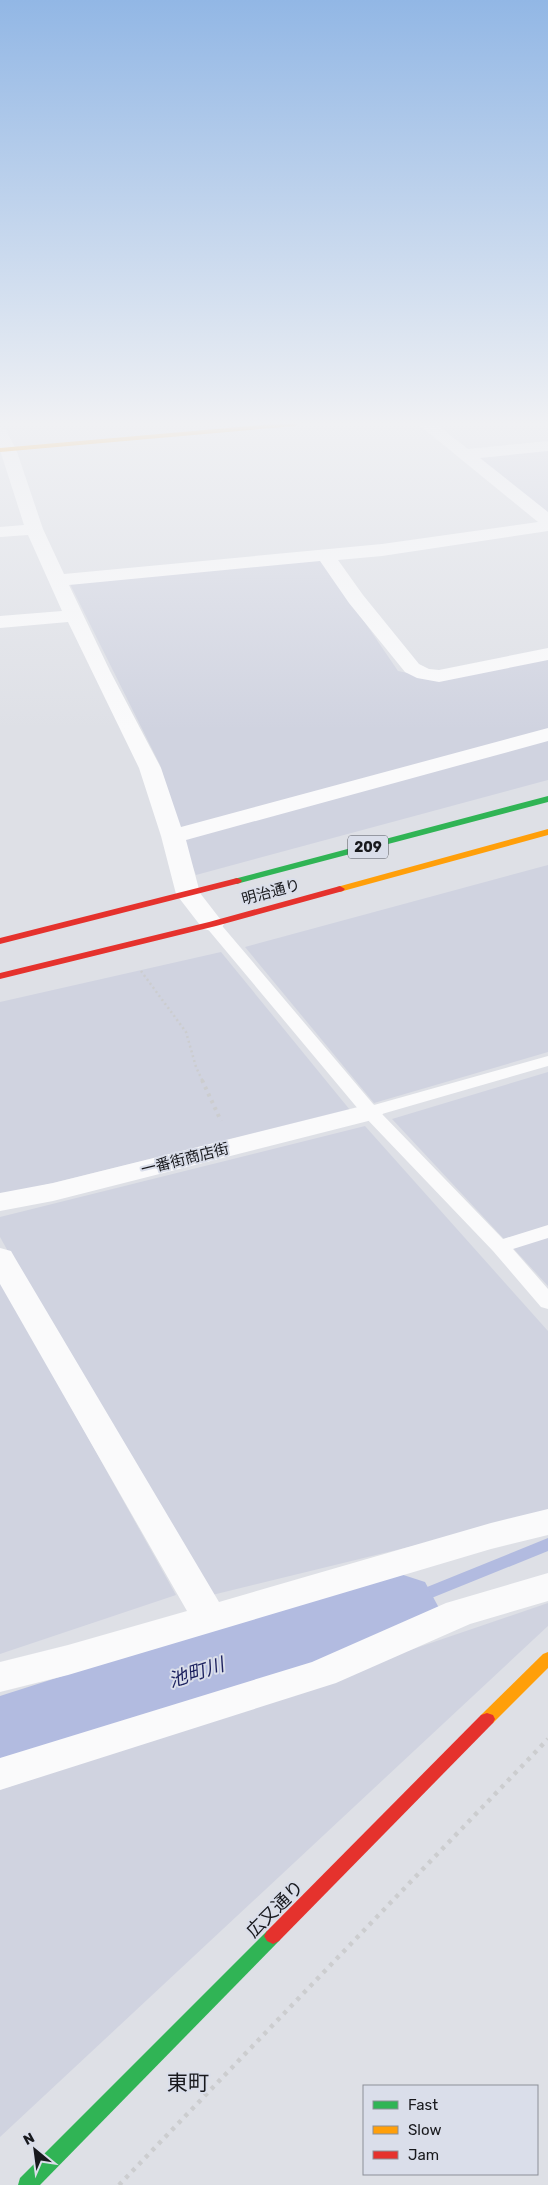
<svg xmlns="http://www.w3.org/2000/svg" width="548" height="2185" font-family="Rubik,'Noto Sans JP',sans-serif">
	<rect width="100%" height="100%" fill="#dee0e6"/>
	<!-- built -->
	<g fill="#d0d3e0">
		<polygon points="548,450 548,518 475,458"/>
		<polygon points="321,558 398,671 437,679 548,656 548,730 180,830 160,765 69,582"/>
		<polygon points="548,736 548,780 196,875 181,837"/>
		<polygon points="548,865 548,1052 374,1103 245,947"/>
		<polygon points="221,952 350,1110 0,1196 0,1002"/>
		<polygon points="548,1072 548,1226 504,1239 392,1119"/>
		<polygon points="365,1126 548,1331 548,1513 200,1598 0,1237 0,1217"/>
		<polygon points="548,1237 548,1286 513,1248"/>
		<polygon points="0,1280 176,1595 0,1654"/>
		<polygon points="548,1603 548,1626 0,2137 0,1790"/>
	</g>
	<g fill="none" stroke-linecap="round" stroke-linejoin="round">
		<!-- stream -->
		<polygon fill="#b2bbe0" fill-rule="evenodd" points="548,1538 548,1551 397,1612 391,1614 385,1612 383,1608 385,1604"/>
		<!-- river -->
		<polygon fill="#b2bbe0" fill-rule="evenodd" points="391,1571 425,1582 439,1608 425,1634 0,1778 0,1696"/>
		<!-- path-far2 -->
		<polyline stroke="#cccdcf" stroke-width="2.5" stroke-dasharray="2 3" stroke-linecap="butt" points="141,971 186,1032 196,1067 203,1082"/>
		<!-- path-far1 -->
		<polyline stroke="#cccdcf" stroke-width="4" stroke-dasharray="3 4.5" stroke-linecap="butt" points="202,1080 221,1121"/>
		<!-- path -->
		<polyline stroke="#cccdcf" stroke-width="4.5" stroke-dasharray="4 5.5" stroke-linecap="butt" points="119,2185 548,1739"/>
		<!-- lane -->
		<polygon fill="#fafafb" fill-rule="evenodd" points="212,919 218,921 374,1105 548,1056 548,1066 382,1114 503,1239 548,1225 548,1238 513,1249 548,1289 548,1309 541,1307 493,1251 364,1116 206,927 204,924 206,921"/>
		<!-- street -->
		<g fill="#fafafb" fill-rule="evenodd">
			<polygon points="418,424 436,424 468,449 548,441 548,451 480,458 548,512 548,531 382,556 338,560 363,595 419,664 429,669 439,670 548,648 548,660 439,682 417,678 405,672 349,603 320,561 69,585 110,671 161,768 181,827 548,728 548,741 186,840 200,893 224,924 221,929 212,931 203,929 176,894 161,836 139,768 68,622 0,628 0,616 62,611 28,535 0,537 0,527 24,525 0,450 0,428 6,430 16,449 43,529 64,574 382,544 538,522"/>
			<polygon points="370,1104 380,1106 384,1112 380,1118 53,1201 0,1211 0,1193 53,1183"/>
			<polygon points="0,1248 11,1251 15,1258 219,1602 491,1523 548,1509 548,1535 491,1549 68,1675 0,1692 0,1662 68,1645 187,1611 0,1284"/>
			<polygon points="548,1573 548,1601 470,1624 336,1683 0,1790 0,1758 312,1662 446,1603"/>
		</g>
		<!-- fast -->
		<g fill="#30b455" fill-rule="evenodd">
			<polygon points="548,796 548,802 240,883 237,884 232,881 234,879"/>
			<polygon points="273,1928 279,1931 282,1936 279,1941 40,2185 18,2185 20,2178 267,1931"/>
		</g>
		<!-- slow -->
		<g fill="#ff9f0a" fill-rule="evenodd">
			<polygon points="274,424 298,424 295,426 0,452 0,448"/>
			<polygon points="548,829 548,835 343,891 340,892 335,889 337,887"/>
			<polygon points="548,1652 548,1668 493,1723 487,1725 481,1723 479,1719 481,1715 543,1654"/>
		</g>
		<!-- jam -->
		<g fill="#e5322d" fill-rule="evenodd">
			<polygon points="237,878 240,879 242,881 240,883 0,944 0,938"/>
			<polygon points="340,886 345,889 343,891 216,926 0,979 0,973 209,922"/>
			<polygon points="487,1713 493,1715 495,1719 493,1723 279,1941 273,1944 267,1941 264,1936 267,1931 481,1715"/>
		</g>
	</g>
	<!-- sky -->
	<linearGradient id="sky" x2="0" y2="1"><stop stop-color="#92b7e5"/><stop offset="0.58" stop-color="#f0f1f4"/><stop offset="1" stop-color="#f0f1f4" stop-opacity="0"/></linearGradient>
	<rect width="548" height="730" fill="url(#sky)"/>
	<g text-anchor="middle" stroke-width="4" stroke-linejoin="round" paint-order="stroke">
		<!-- shield labels -->
		<rect fill="#dadeea" stroke="#52545a" stroke-width="1" x="348" y="835.5" width="40" height="23" rx="4"/>
		<g font-size="14" font-weight="bold" fill="#18191d">
			<text x="368" y="852">209</text>
		</g>
		<!-- street labels -->
		<g font-size="15" fill="#18191d" stroke="#dadeea">
			<text transform="translate(271 892) rotate(-15)" y="5">明治通り</text>
			<text transform="translate(185 1159) rotate(-14)" y="5">一番街商店街</text>
		</g>
		<!-- near-street labels -->
		<g font-size="18" fill="#18191d" stroke="#dadeea">
			<text transform="translate(275 1909) rotate(-45)" y="6">広又通り</text>
		</g>
		<!-- near-water labels -->
		<g font-size="19" font-style="italic" fill="#1d225f" stroke="#dadeea">
			<text transform="translate(196 1672) rotate(-18)" y="7">池町川</text>
		</g>
		<!-- near-quarter labels -->
		<g font-size="21" fill="#18191d" stroke="#dadeea">
			<text x="188" y="2090">東町</text>
		</g>
	</g>
	<!-- legend -->
	<rect x="363" y="2085" width="175" height="90" fill="#dadeea" stroke="#8c8f98"/>
	<rect x="373" y="2101" width="25" height="8" fill="#30b455" stroke="#8c8f98"/>
	<text x="408" y="2110" font-size="15" fill="#18191d">Fast</text>
	<rect x="373" y="2126" width="25" height="8" fill="#ff9f0a" stroke="#8c8f98"/>
	<text x="408" y="2135" font-size="15" fill="#18191d">Slow</text>
	<rect x="373" y="2151" width="25" height="8" fill="#e5322d" stroke="#8c8f98"/>
	<text x="408" y="2160" font-size="15" fill="#18191d">Jam</text>
	<!-- north arrow -->
	<g transform="translate(35 2150) rotate(331)" stroke="#dadeea" stroke-width="4" paint-order="stroke">
	<path d="M0-4L9 19L0 12L-9 19Z" fill="#18191d"/>
	<text y="-8" font-size="14" font-weight="bold" text-anchor="middle" fill="#18191d">N</text>
	</g>
</svg>
